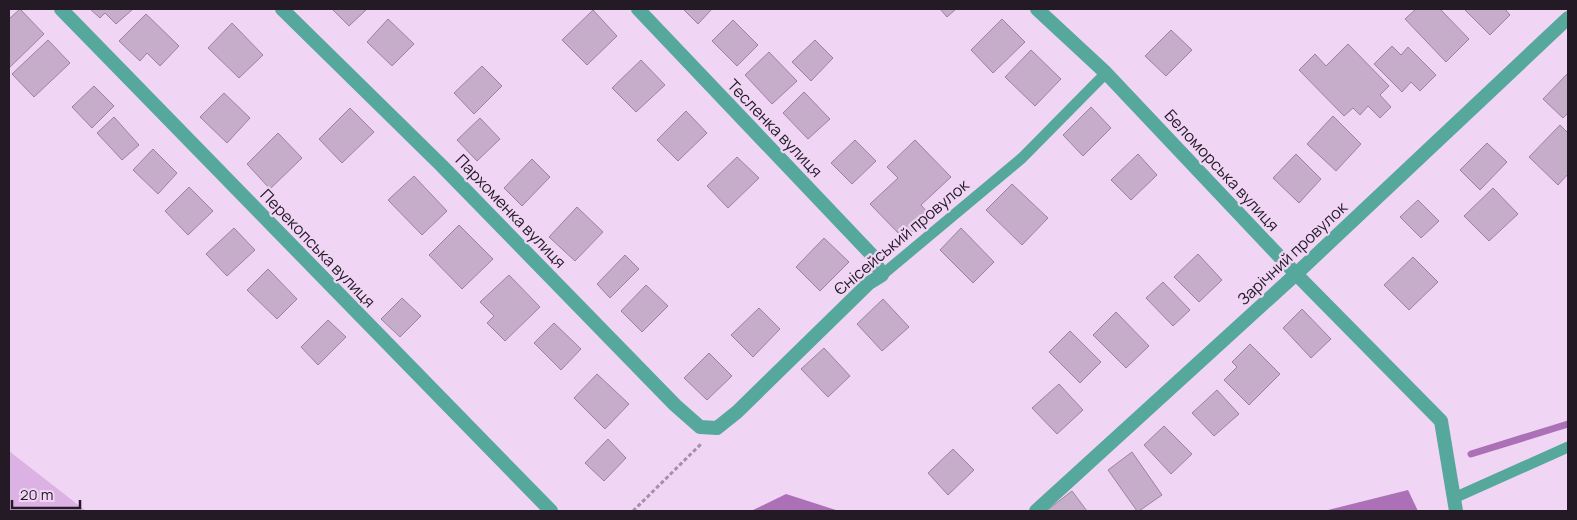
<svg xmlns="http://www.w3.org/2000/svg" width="1577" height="520" font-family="Manrope,sans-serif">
	<rect width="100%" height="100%" fill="#f0d6f4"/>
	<!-- green -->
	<polygon fill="#dcb1e4" points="9,451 86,511 9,511"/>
	<!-- water -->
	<g fill="#ac70b6">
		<polygon points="1408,490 1418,511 1324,511"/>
		<polygon points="786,494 839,511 751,511"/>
	</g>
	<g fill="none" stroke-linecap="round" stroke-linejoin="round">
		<!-- stream -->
		<polyline stroke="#ac70b6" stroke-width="7" points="1471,454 1568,424"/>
	</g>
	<!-- building -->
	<g fill="#c6adca" stroke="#9b839f">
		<polygon points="20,9 44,34 9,68 9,19"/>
		<polygon points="90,9 133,9 116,24 105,13 100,18"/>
		<polygon points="332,9 367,9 349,26"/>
		<polygon points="683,9 712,9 698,24"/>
		<polygon points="940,9 956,9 947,17"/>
		<polygon points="1416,9 1440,9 1469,39 1446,62 1405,19"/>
		<polygon points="1464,9 1505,9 1510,15 1490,35"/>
		<polygon points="593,10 617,36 587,65 562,40"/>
		<polygon points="146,14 179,46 160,66 147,53 140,61 119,41"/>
		<polygon points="388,19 414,44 392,66 367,42"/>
		<polygon points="1002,19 1025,42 993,73 971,50"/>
		<polygon points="733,20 758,45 737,66 712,41"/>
		<polygon points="232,23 263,55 239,78 208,48"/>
		<polygon points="1171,30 1192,50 1166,76 1145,56"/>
		<polygon points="48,40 70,63 34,97 12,74"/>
		<polygon points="815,40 833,58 811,81 792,62"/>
		<polygon points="1348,44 1389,86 1380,95 1391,107 1380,118 1368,106 1360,115 1353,108 1344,116 1299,70 1315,54 1326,66"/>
		<polygon points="1392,46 1401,55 1408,47 1436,75 1420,91 1411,82 1402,92 1374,64"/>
		<polygon points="1031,50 1061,79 1035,106 1005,77"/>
		<polygon points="769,52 797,81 772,104 745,75"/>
		<polygon points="641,60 665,85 636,112 612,88"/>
		<polygon points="482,66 502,86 474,114 454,93"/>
		<polygon points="1568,73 1568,113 1563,118 1543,99"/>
		<polygon points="94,86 114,106 92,128 72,107"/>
		<polygon points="804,92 830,119 808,139 783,113"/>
		<polygon points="224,93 250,118 227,143 200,117"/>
		<polygon points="1091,107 1111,128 1083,156 1063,135"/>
		<polygon points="350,108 374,132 342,163 319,139"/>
		<polygon points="686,111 707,133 678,161 657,140"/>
		<polygon points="1333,116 1361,144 1336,171 1307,144"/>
		<polygon points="114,117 139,145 122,160 97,133"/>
		<polygon points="480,118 500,139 477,161 457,140"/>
		<polygon points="1560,125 1568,133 1568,174 1558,185 1529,157"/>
		<polygon points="278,133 302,158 270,189 247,164"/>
		<polygon points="855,140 876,161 852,184 831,163"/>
		<polygon points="915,140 951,177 921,205 930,215 904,239 870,204 898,178 887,167"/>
		<polygon points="1487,143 1507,162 1480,190 1460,170"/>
		<polygon points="153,149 177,173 158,194 133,170"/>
		<polygon points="1138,154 1157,175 1131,200 1111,180"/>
		<polygon points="1296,154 1321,179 1299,203 1273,178"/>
		<polygon points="737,157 759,178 728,208 707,186"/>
		<polygon points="532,159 550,177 522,206 504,188"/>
		<polygon points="414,176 447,211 422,235 388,200"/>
		<polygon points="1012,184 1048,218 1022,245 986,210"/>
		<polygon points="189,187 213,211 188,235 165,211"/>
		<polygon points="1493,188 1518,214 1489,241 1464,216"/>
		<polygon points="1418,200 1439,221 1421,238 1400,217"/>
		<polygon points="577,207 603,232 575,261 549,237"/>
		<polygon points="459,225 493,259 462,289 429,255"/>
		<polygon points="234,228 255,250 227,276 206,254"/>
		<polygon points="961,228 994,262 973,283 940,250"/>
		<polygon points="824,238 849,262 820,291 796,267"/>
		<polygon points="1198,254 1222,280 1199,302 1174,277"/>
		<polygon points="625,255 639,269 610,298 597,284"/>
		<polygon points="1413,257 1438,282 1409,310 1384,285"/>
		<polygon points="268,269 297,299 277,319 247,290"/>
		<polygon points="509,275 540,307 505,341 487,323 494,316 480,302"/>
		<polygon points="1163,282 1190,310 1173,326 1146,298"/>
		<polygon points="646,285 668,306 642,332 621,311"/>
		<polygon points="402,298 421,316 400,337 381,319"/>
		<polygon points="883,299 909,327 882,351 857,324"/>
		<polygon points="759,308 780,329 753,357 731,335"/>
		<polygon points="1302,309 1331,339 1311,358 1283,328"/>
		<polygon points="1116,312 1149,346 1126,368 1093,335"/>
		<polygon points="328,320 346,337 318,365 301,347"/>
		<polygon points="554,323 581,349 561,370 534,343"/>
		<polygon points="1070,331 1101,362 1080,383 1049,352"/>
		<polygon points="1250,344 1280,374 1249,405 1224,380 1237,367 1232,362"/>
		<polygon points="824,348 850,376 828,397 801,369"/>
		<polygon points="709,353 732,376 707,400 684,378"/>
		<polygon points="597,374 629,404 605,429 574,398"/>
		<polygon points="1059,384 1083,410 1057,434 1032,408"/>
		<polygon points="1217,390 1239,414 1214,436 1192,413"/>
		<polygon points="1164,426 1192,454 1171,474 1144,445"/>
		<polygon points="608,439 626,458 604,481 585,463"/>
		<polygon points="953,449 974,470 948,495 928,473"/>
		<polygon points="1132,452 1162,495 1139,511 1137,511 1108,470"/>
		<polygon points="1072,491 1087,511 1046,511"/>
	</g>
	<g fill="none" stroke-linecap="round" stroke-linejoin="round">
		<!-- path -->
		<polyline stroke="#a490a7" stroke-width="3" stroke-dasharray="4 2.5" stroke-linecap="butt" points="633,511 701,444"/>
		<!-- service -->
		<g stroke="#56a79c" stroke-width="11">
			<polyline points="882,275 1022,158 1106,73"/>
			<polyline points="1454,498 1568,447"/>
		</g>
		<!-- minor -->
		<g stroke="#56a79c" stroke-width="14">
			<polyline points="61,9 551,511"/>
			<polyline points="282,9 442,166 675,405 700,427 717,428 737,412 869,283 882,275 871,254 638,9"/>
			<polyline points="1037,9 1106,73 1296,274 1441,421 1456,511"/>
			<polyline points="1036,511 1296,274 1568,18"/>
		</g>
	</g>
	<g text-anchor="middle" stroke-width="4.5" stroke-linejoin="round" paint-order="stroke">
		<!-- street labels -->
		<g font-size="16" fill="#231a25" stroke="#f0d6f4">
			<text transform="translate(775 128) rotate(46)" y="6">Тесленка вулиця</text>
			<text transform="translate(1222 170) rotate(47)" y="6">Беломорська вулиця</text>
			<text transform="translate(511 211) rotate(46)" y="6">Пархоменка вулиця</text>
			<text transform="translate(901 237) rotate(-40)" y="6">Єнісейський провулок</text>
			<text transform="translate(318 248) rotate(46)" y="6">Перекопська вулиця</text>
			<text transform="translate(1292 253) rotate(-43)" y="6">Зарічний провулок</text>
		</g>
	</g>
	<!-- border -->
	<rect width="1577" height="520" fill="none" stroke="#231a25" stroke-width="20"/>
	<!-- scale -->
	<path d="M12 500v8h68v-8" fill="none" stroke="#231a25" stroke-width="2.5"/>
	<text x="20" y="500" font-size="15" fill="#231a25" stroke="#f0d6f4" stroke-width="4" paint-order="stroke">20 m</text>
</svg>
